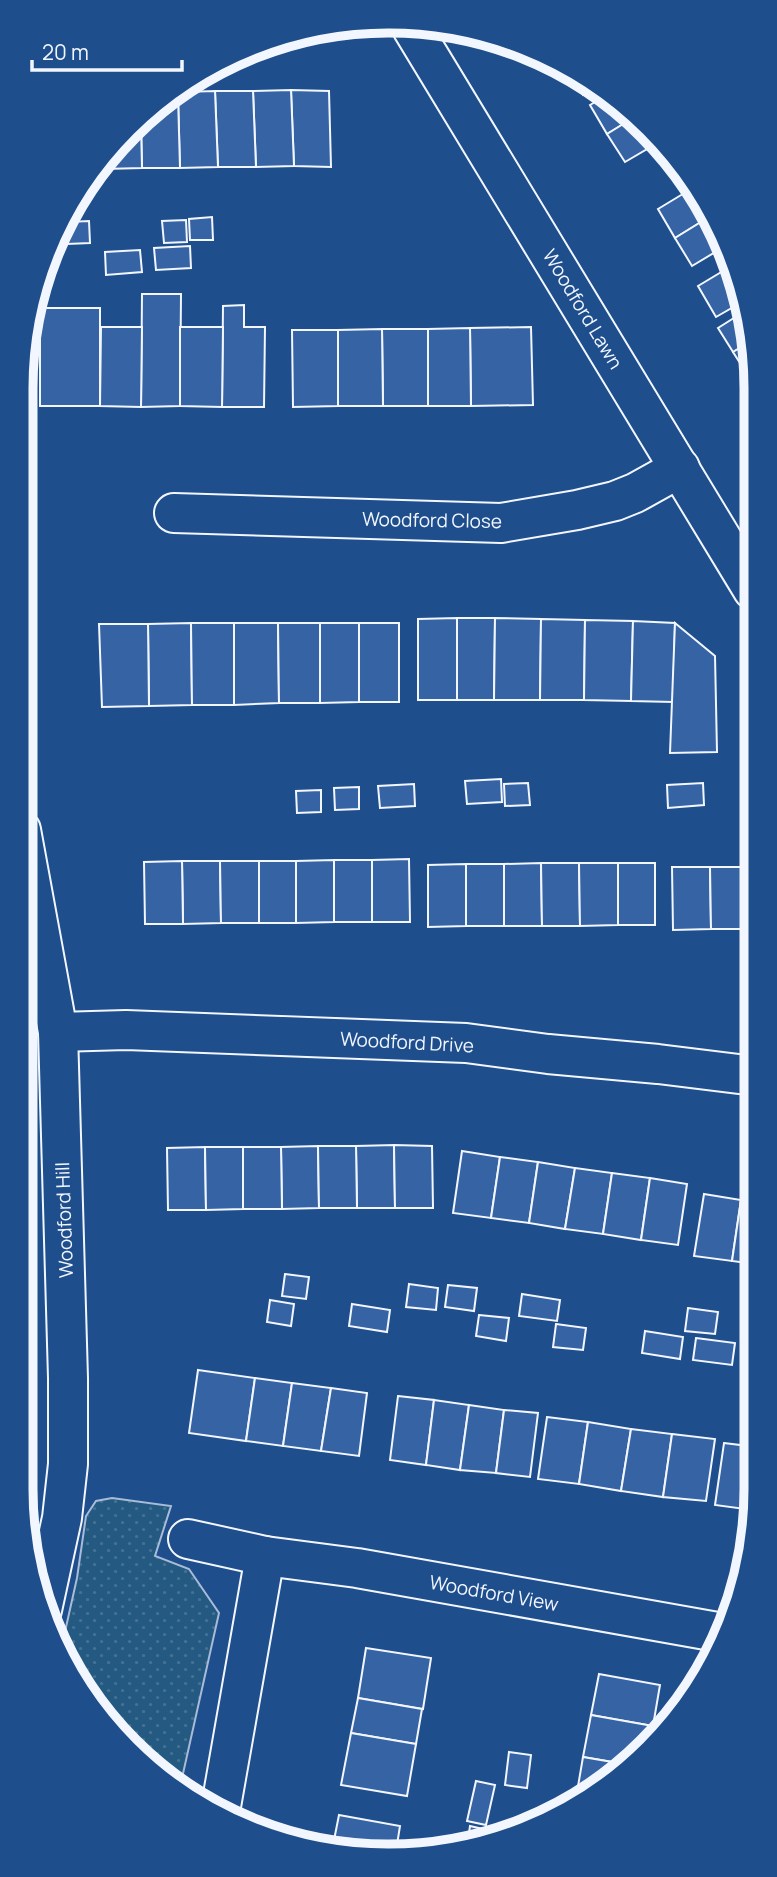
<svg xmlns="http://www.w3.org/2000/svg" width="777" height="1877" font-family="Manrope,sans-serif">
	<defs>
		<pattern id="grass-dots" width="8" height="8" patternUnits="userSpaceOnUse" patternTransform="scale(1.75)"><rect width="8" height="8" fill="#245a82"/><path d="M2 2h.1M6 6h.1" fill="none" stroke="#447295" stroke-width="1.8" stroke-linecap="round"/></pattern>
	</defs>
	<rect width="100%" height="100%" fill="#1f4e8c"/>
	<!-- grass -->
	<polygon fill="url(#grass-dots)" stroke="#a8bbd7" stroke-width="2" points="112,1498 171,1506 155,1556 189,1569 219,1613 180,1787 112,1731 62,1645 77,1578 86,1516 96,1501"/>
	<!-- building -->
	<g fill="#3563a3" stroke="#f2f6ff" stroke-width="2">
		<polygon points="569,71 592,83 597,87 583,95"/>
		<polygon points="291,90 329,91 331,167 294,166"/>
		<polygon points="291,90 294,166 256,167 253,91"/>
		<polygon points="215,91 253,91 256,167 218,167"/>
		<polygon points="215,91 218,167 180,168 178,96 183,92"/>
		<polygon points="607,95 633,118 607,134 590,105"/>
		<polygon points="178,96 180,168 142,168 141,124"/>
		<polygon points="633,118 659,142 625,162 607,134"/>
		<polygon points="141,124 142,168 104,169 104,160 112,146"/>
		<polygon points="691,189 709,217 675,238 658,209"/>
		<polygon points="212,217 213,240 190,240 189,219"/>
		<polygon points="709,217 727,245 692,266 675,238"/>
		<polygon points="186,220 187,242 164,243 162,221"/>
		<polygon points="89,221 90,243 67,244 66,226 68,222"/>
		<polygon points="190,246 191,268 156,270 154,248"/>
		<polygon points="140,250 142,272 106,275 105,252"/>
		<polygon points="733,265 742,302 716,317 698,286"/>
		<polygon points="142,294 181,294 180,406 141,407"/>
		<polygon points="244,305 244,327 265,327 264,407 222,407 223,306"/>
		<rect x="40" y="308" width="60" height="98"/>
		<polygon points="745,311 753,340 733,352 718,328"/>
		<polygon points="101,327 142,327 141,407 100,406"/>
		<polygon points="180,327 223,327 222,407 180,406"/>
		<polygon points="531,327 533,405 471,406 470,328"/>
		<polygon points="470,328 471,406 428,406 428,329"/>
		<polygon points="382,329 428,329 428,406 383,406"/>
		<polygon points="382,329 383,406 338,406 338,330"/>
		<polygon points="292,330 338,330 338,406 293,407"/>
		<polygon points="753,340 753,375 749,377 733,352"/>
		<polygon points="457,618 495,618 494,700 457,700"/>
		<polygon points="457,618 457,700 418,700 418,619"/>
		<polygon points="495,618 541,619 540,700 494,700"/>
		<polygon points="541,619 585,620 584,700 540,700"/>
		<polygon points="585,620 633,621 631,701 584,700"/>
		<polygon points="633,621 675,623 673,702 631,701"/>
		<polygon points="191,623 192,705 149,706 148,624"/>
		<polygon points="191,623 234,623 234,705 192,705"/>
		<polygon points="234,623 278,623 279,703 234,705"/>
		<polygon points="278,623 320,623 320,703 279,703"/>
		<polygon points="320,623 359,623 359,702 320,703"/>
		<rect x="359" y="623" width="40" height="79"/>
		<polygon points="675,623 715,656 717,752 670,753"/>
		<polygon points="99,624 148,624 149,706 102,707"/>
		<polygon points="501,779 502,802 467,804 465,781"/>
		<polygon points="528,783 530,805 505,806 504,784"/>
		<polygon points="703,783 704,805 668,808 667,785"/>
		<polygon points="414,784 415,806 380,808 378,786"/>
		<polygon points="359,787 359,809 335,810 334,788"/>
		<polygon points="321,790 321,812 297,813 296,791"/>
		<polygon points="409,859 410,922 372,922 372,860"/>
		<rect x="334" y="860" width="38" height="62"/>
		<polygon points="334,860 334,922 296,923 296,861"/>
		<polygon points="182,861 220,861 221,923 183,924"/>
		<polygon points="182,861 183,924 145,924 144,862"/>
		<polygon points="220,861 259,861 259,923 221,923"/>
		<rect x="259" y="861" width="37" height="62"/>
		<polygon points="541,863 542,926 504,926 504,864"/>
		<polygon points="541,863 579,863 580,926 542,926"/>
		<polygon points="579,863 618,863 618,925 580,926"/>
		<rect x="618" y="863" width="37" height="62"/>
		<polygon points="466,864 466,926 428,927 428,865"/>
		<rect x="466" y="864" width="38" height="62"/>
		<polygon points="672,867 710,867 711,929 673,930"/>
		<polygon points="710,867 748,867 749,929 711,929"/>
		<polygon points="748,867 754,867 754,929 749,929"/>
		<polygon points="394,1145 395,1208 357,1208 356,1146"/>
		<polygon points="394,1145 432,1146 433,1208 395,1208"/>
		<polygon points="318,1146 319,1208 282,1209 281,1147"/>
		<polygon points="318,1146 356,1146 357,1208 319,1208"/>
		<polygon points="205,1147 206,1210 168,1210 167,1148"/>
		<polygon points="205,1147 243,1147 243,1209 206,1210"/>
		<polygon points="243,1147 281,1147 282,1209 243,1209"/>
		<polygon points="462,1151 500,1157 491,1218 453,1213"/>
		<polygon points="500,1157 538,1162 529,1223 491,1218"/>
		<polygon points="538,1162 575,1168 565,1229 529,1223"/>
		<polygon points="575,1168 612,1173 603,1234 565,1229"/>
		<polygon points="612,1173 650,1178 641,1240 603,1234"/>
		<polygon points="650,1178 687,1184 678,1245 641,1240"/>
		<polygon points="704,1194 741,1200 732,1261 694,1256"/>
		<polygon points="741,1200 755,1202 755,1264 732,1261"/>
		<polygon points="285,1274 309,1277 306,1299 282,1296"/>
		<polygon points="409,1284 438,1288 436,1310 406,1307"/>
		<polygon points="448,1285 477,1288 474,1311 445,1307"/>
		<polygon points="522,1294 560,1300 557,1321 519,1316"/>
		<polygon points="270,1300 294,1304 291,1326 267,1322"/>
		<polygon points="352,1304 390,1310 387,1332 349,1326"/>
		<polygon points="688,1308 718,1312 715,1334 685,1331"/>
		<polygon points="479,1315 509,1318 506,1341 476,1336"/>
		<polygon points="556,1324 586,1328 583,1350 553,1347"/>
		<polygon points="645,1331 683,1337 680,1359 642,1353"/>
		<polygon points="696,1338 735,1343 732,1365 693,1360"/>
		<polygon points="748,1347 756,1348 756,1367 745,1365"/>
		<polygon points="198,1370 255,1378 246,1441 189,1433"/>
		<polygon points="255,1378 292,1383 283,1446 246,1441"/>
		<polygon points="292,1383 331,1388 321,1451 283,1446"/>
		<polygon points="331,1388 367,1393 359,1456 321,1451"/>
		<polygon points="398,1396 434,1400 426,1465 390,1460"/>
		<polygon points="434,1400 469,1405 460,1470 426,1465"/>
		<polygon points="469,1405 504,1410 496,1473 460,1470"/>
		<polygon points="504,1410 538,1413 530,1477 496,1473"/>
		<polygon points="547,1417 588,1422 579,1484 538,1479"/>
		<polygon points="588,1422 631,1429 621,1491 579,1484"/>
		<polygon points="631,1429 672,1434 663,1497 621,1491"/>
		<polygon points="672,1434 715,1439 706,1501 663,1497"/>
		<polygon points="724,1443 756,1447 756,1489 752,1510 715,1505"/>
		<polygon points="366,1648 431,1658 423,1709 358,1698"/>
		<polygon points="599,1674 660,1685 653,1726 591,1715"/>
		<polygon points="358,1698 422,1709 416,1744 351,1733"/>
		<polygon points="591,1715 653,1726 650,1740 624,1764 583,1757"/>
		<polygon points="351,1733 416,1744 407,1796 341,1785"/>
		<polygon points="509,1752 531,1755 527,1788 505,1785"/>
		<polygon points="583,1757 624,1764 592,1794 581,1799 576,1798"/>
		<polygon points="476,1781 495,1785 486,1825 467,1821"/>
		<polygon points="339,1815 400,1826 396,1851 340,1853 332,1850"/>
		<polygon points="470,1826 492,1831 491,1836 467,1846"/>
	</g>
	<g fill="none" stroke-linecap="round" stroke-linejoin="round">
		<!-- minor casing -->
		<g stroke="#f2f6ff" stroke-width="42">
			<g id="minor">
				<polyline points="412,28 753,590"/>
				<polyline points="174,513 501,523 577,510 615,501 635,493 680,468"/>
				<polyline points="58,1032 126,1030 466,1043 548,1054 658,1064 755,1076"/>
				<polyline points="188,1539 265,1556 357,1568 723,1633"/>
				<polyline points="220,1812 265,1556"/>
			</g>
		</g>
		<!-- tertiary casing -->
		<g stroke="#f2f6ff" stroke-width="42">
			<polyline id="tertiary" points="21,830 58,1032 68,1378 68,1464 62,1518 42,1610"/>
		</g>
		<!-- minor -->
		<use href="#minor" stroke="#1f4e8c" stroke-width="38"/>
		<!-- tertiary -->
		<use href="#tertiary" stroke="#1f4e8c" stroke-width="38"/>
	</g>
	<g text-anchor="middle" stroke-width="5" stroke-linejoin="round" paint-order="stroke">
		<!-- street labels -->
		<g font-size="19" fill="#f2f6ff" stroke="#1f4e8c">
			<text transform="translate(583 309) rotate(59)" y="7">Woodford Lawn</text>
			<text transform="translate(432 520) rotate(1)" y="7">Woodford Close</text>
			<text transform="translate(407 1042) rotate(3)" y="7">Woodford Drive</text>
			<text transform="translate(64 1220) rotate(-92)" y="7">Woodford Hill</text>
			<text transform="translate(494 1593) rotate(10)" y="7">Woodford View</text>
		</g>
	</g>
	<!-- crop -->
	<path d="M0 0H777V1877H0ZM388 33H389A355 355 0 0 1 744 388V1489A355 355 0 0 1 389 1844H388A355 355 0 0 1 33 1489V388A355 355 0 0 1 388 33Z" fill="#1f4e8c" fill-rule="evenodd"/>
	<path fill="none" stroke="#f2f6ff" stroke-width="9" d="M388 33H389A355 355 0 0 1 744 388V1489A355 355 0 0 1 389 1844H388A355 355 0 0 1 33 1489V388A355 355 0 0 1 388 33Z"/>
	<!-- scale -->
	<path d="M32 60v10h150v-10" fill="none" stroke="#f2f6ff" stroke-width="3.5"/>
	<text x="42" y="60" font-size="21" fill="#f2f6ff" stroke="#1f4e8c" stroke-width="5" paint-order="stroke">20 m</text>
</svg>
